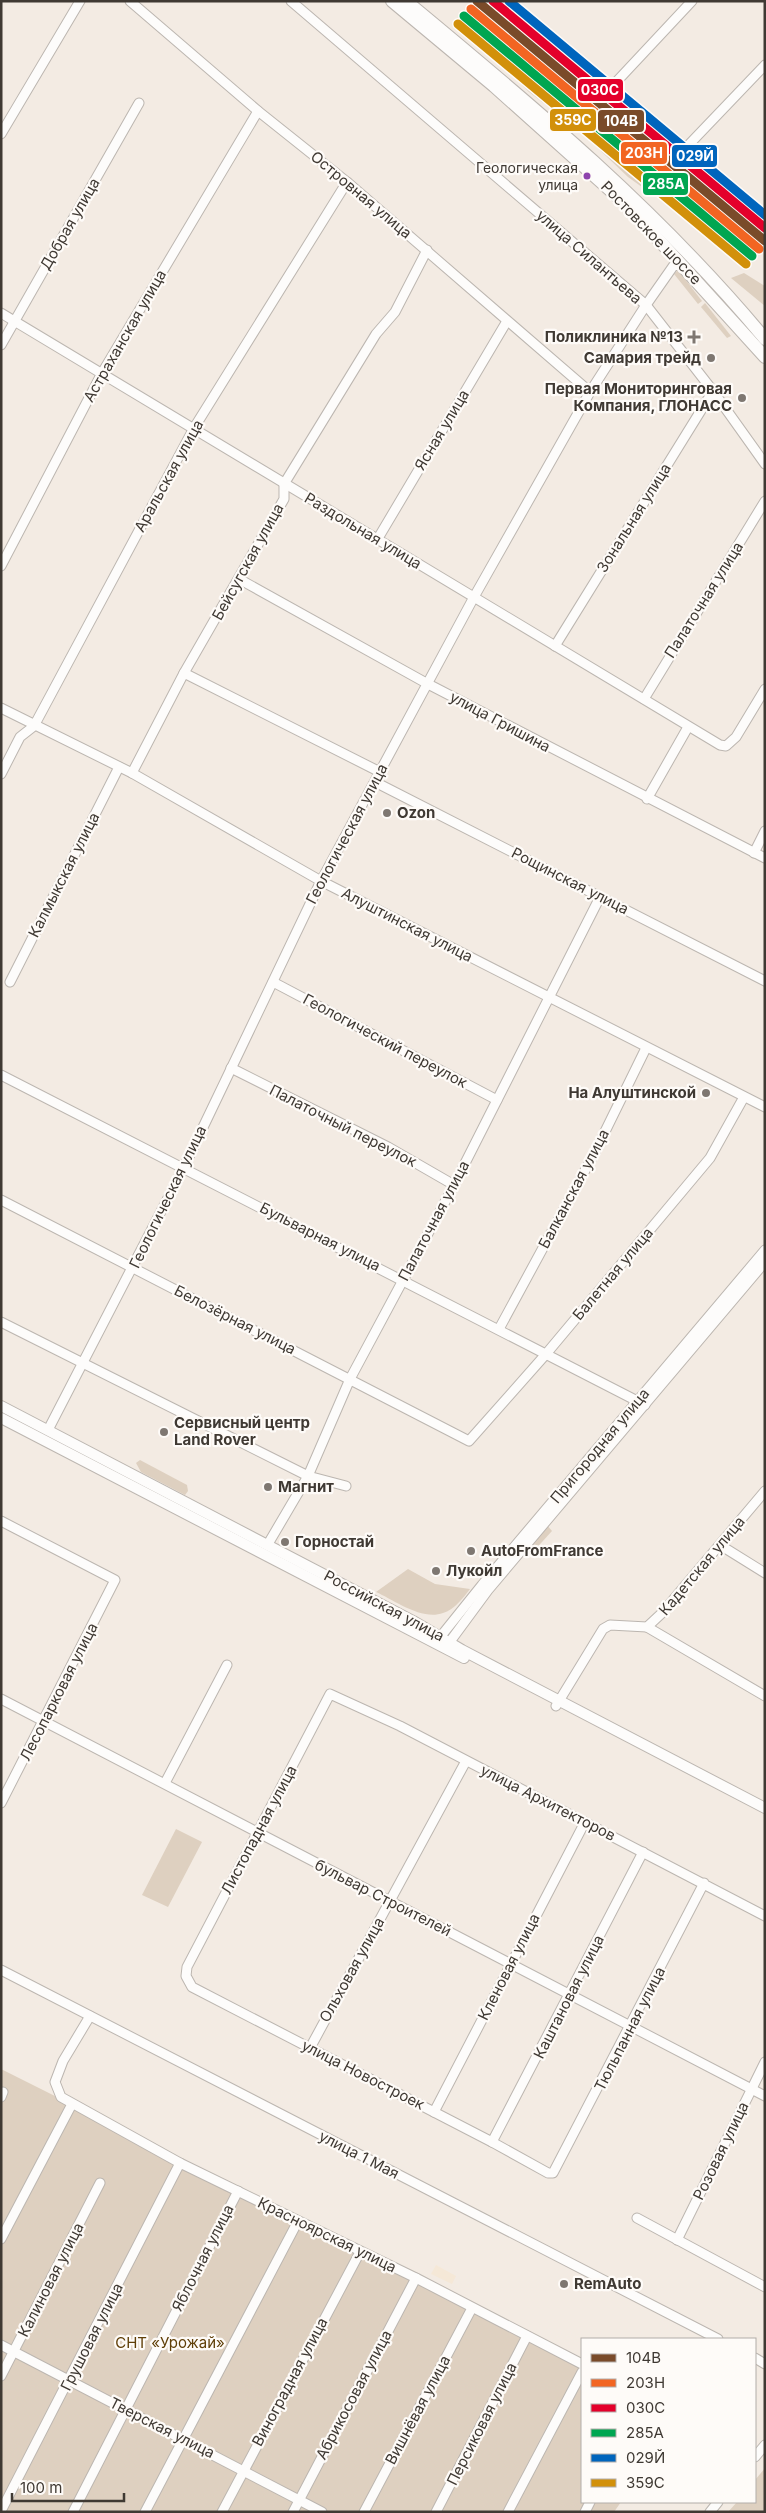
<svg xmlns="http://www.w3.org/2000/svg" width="766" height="2513" font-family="Inter,sans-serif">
	<rect width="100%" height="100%" fill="#f3ebe3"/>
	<!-- built -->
	<polygon fill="#f5e8d7" points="436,2265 456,2276 452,2284 431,2274"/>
	<!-- green -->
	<g fill="#ded0c0">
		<polygon points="476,23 506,50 556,80 590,113 607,124 635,155 658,172 661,187 653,195 628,177 581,132 529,92 516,79 508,66 471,36 466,24"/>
		<path d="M688,188c18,12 39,24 31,48l-15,-3 -32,-34 6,-8z"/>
		<polygon points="678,270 702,301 698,304 674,274"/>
		<polygon points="744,273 765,286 765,306 731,278"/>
		<polygon points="705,303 731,336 727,338 701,307"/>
		<polygon points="140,1460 187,1485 188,1491 185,1495 141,1472 136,1463"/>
		<polygon points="547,1525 552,1531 532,1553 527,1549"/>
		<path d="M408,1569l27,15 35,5c-7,9 -16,21 -27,24 -21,8 -49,-13 -67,-21z"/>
		<polygon points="176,1829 202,1842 168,1907 142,1895"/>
		<polygon points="1,2069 582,2360 582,2502 621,2502 614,2512 1,2512"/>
		<polygon points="765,2468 765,2512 728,2512 737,2502 755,2502 755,2480"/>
	</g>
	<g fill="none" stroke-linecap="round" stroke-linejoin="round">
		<!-- minor casing -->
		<g stroke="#bcb6b0" stroke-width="11">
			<g id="minor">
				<polyline points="130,1 258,111 347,182 590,392"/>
				<polyline points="291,1 646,305 713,391 765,464"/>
				<polyline points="604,95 692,1"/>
				<polyline points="1,134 80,1"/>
				<polyline points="678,156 765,65"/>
				<polyline points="759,221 765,215"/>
				<polyline points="1,313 720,745 726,746 736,737 765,689"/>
				<polyline points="1,345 139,103"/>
				<polyline points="377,540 507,321"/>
				<polyline points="1,566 102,373 258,111"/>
				<polyline points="239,579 428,684 765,858"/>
				<polyline points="555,646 713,391"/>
				<polyline points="184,673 380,772"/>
				<polyline points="644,699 765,501"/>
				<polyline points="1,708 132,773 321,881 765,1107"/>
				<polyline points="132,773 184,673 284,499 284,484 376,334 395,312 427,250"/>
				<polyline points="1,774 20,737 34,726 194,428 347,182"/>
				<polyline points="375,782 765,981"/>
				<polyline points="647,799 688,727"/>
				<polyline points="754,853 765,831"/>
				<polyline points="10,982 119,767"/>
				<polyline points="273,982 497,1100"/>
				<polyline points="231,1068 388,1147 454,1185"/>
				<polyline points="1,1075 645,1405"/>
				<polyline points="1,1200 469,1441 546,1354 710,1158 744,1097"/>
				<polyline points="1,1322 308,1476 346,1486"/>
				<polyline points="499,1329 595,1152 646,1048"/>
				<polyline points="48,1430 184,1167 321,881 474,597 590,392 646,305 674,265 684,266"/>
				<polyline points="1,1521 115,1580 1,1803"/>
				<polyline points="268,1544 308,1476 350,1379 454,1185 600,897"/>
				<polyline points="720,1545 765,1573"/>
				<polyline points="647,1627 765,1696"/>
				<polyline points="437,1641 482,1585 765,1250"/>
				<polyline points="446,1647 488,1590 765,1262"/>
				<polyline points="1,1699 765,2096"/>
				<polyline points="556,1706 603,1629 610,1625 647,1627 662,1613 765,1491"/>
				<polyline points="165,1783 227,1665"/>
				<polyline points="704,1883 553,2173 548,2173 492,2142 192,1987 186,1976 187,1967 330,1694 400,1726 765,1916"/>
				<polyline points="1,1970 718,2339"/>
				<polyline points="90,2016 63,2061 55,2082 61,2097 180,2163 416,2278 582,2364"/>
				<polyline points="310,2048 466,1761"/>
				<polyline points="1,2097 3,2092"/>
				<polyline points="434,2112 585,1822"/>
				<polyline points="492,2142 643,1852"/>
				<polyline points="637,2218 765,2287"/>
				<polyline points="1,2239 72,2104"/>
				<polyline points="677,2240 765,2062"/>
				<polyline points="1,2345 322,2512"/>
				<polyline points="755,2358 765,2364"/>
				<polyline points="1,2376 100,2183"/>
				<polyline points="755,2457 765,2445"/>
				<polyline points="1,2511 180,2163"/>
				<polyline points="73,2512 238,2191"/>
				<polyline points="145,2512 298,2221"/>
				<polyline points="222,2512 360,2252"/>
				<polyline points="293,2512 416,2278"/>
				<polyline points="364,2512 472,2308"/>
				<polyline points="436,2512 527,2336"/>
				<polyline points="508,2512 582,2372"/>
				<polyline points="585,2512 590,2502"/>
				<polyline points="710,2512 718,2502"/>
			</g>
		</g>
		<!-- major casing -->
		<g stroke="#bcb6b0" stroke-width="12">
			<g id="major">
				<polyline points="1,1406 413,1621 462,1650 765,1808"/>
				<polyline points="1,1418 464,1658"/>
			</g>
		</g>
		<!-- highway casing -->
		<g stroke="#bcb6b0" stroke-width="14">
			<g id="highway">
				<polyline points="392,1 494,86 628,206 765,357"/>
				<path d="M406,1c127,105 254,211 359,338"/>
			</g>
		</g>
		<!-- minor -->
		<use href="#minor" stroke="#fdfcfb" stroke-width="9"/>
		<!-- major -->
		<use href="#major" stroke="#fdfcfb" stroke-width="10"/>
		<!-- highway -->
		<use href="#highway" stroke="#fdfcfb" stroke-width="12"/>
		<!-- rail-1 casing -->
		<g stroke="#fefbf8" stroke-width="12">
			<polyline id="rail-1" points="477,1 765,241"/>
		</g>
		<!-- rail-2 casing -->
		<g stroke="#fefbf8" stroke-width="12">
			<polyline id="rail-2" points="471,9 759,249"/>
		</g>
		<!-- rail-3 casing -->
		<g stroke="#fefbf8" stroke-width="12">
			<polyline id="rail-3" points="493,1 765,228"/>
		</g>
		<!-- rail-4 casing -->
		<g stroke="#fefbf8" stroke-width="12">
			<polyline id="rail-4" points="464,16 752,256"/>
		</g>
		<!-- rail-5 casing -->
		<g stroke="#fefbf8" stroke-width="12">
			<polyline id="rail-5" points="509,1 765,215"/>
		</g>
		<!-- rail-6 casing -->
		<g stroke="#fefbf8" stroke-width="12">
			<polyline id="rail-6" points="458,24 746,264"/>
		</g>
		<!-- rail-1 -->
		<use href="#rail-1" stroke="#7a4b2a" stroke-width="9"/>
		<!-- rail-2 -->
		<use href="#rail-2" stroke="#f26522" stroke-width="9"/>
		<!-- rail-3 -->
		<use href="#rail-3" stroke="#e4002b" stroke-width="9"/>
		<!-- rail-4 -->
		<use href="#rail-4" stroke="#00a651" stroke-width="9"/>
		<!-- rail-5 -->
		<use href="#rail-5" stroke="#0065bd" stroke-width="9"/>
		<!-- rail-6 -->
		<use href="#rail-6" stroke="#d2900a" stroke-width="9"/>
	</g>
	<!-- markers -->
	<circle fill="#8e44ad" stroke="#fefbf8" stroke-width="2" cx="587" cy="176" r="4.5"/>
	<g fill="#7e7771" stroke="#fefbf8" stroke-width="2">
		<path d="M691.5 329.5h5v5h5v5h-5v5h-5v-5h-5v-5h5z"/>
		<circle cx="711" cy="358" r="5"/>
		<circle cx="742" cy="398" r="5"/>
		<circle cx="387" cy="813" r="5"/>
		<circle cx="706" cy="1093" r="5"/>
		<circle cx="164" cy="1432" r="5"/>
		<circle cx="268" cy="1487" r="5"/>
		<circle cx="285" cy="1542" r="5"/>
		<circle cx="471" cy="1551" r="5"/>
		<circle cx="436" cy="1571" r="5"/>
		<circle cx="564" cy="2284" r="5"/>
	</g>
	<g text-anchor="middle" stroke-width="4.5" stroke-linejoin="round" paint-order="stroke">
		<!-- bus labels -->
		<g font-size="14" fill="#3f3933" stroke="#fefbf8" text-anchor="end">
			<text x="578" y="173">Геологическая<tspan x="578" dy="17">улица</tspan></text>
		</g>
		<!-- street labels -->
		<g font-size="15" fill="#3f3933" stroke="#fefbf8">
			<text transform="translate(361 195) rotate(40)" y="5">Островная улица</text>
			<text transform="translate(70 224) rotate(-60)" y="5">Добрая улица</text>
			<text transform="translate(651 233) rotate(46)" y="5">Ростовское шоссе</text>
			<text transform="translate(589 257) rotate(41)" y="5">улица Силантьева</text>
			<text transform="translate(125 336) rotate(-60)" y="5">Астраханская улица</text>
			<text transform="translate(442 430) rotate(-59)" y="5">Ясная улица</text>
			<text transform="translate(169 476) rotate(-61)" y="5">Аральская улица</text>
			<text transform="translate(634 518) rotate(-58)" y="5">Зональная улица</text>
			<text transform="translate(363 531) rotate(31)" y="5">Раздольная улица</text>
			<text transform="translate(248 562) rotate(-61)" y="5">Бейсугская улица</text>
			<text transform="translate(704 600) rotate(-58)" y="5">Палаточная улица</text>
			<text transform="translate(500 722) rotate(28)" y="5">улица Гришина</text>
			<text transform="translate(347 834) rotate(-62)" y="5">Геологическая улица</text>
			<text transform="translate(64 875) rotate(-63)" y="5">Калмыкская улица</text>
			<text transform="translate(570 881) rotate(27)" y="5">Рощинская улица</text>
			<text transform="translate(407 925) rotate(27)" y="5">Алуштинская улица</text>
			<text transform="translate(385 1041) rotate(28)" y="5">Геологический переулок</text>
			<text transform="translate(343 1126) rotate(27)" y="5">Палаточный переулок</text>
			<text transform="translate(574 1189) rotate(-62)" y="5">Балканская улица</text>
			<text transform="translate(168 1197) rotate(-64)" y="5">Геологическая улица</text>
			<text transform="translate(434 1221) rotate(-62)" y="5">Палаточная улица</text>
			<text transform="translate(320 1237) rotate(27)" y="5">Бульварная улица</text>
			<text transform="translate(613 1274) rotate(-50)" y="5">Балетная улица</text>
			<text transform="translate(235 1320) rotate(27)" y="5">Белозёрная улица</text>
			<text transform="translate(600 1446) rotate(-50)" y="5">Пригородная улица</text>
			<text transform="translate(702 1566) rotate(-50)" y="5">Кадетская улица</text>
			<text transform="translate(384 1606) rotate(28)" y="5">Российская улица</text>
			<text transform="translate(59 1692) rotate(-63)" y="5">Лесопарковая улица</text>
			<text transform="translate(548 1803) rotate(27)" y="5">улица Архитекторов</text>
			<text transform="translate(259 1830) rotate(-62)" y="5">Листопадная улица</text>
			<text transform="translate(383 1898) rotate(27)" y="5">бульвар Строителей</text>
			<text transform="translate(509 1967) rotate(-63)" y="5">Кленовая улица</text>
			<text transform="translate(352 1970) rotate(-61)" y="5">Ольховая улица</text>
			<text transform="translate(569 1997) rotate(-63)" y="5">Каштановая улица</text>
			<text transform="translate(630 2029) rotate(-63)" y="5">Тюльпанная улица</text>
			<text transform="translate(363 2075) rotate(27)" y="5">улица Новостроек</text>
			<text transform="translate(721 2151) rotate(-64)" y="5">Розовая улица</text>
			<text transform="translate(359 2155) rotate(27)" y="5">улица 1 Мая</text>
			<text transform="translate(327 2235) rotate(26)" y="5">Красноярская улица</text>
			<text transform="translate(203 2258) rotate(-63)" y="5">Яблочная улица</text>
			<text transform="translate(51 2280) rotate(-63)" y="5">Калиновая улица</text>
			<text transform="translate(92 2337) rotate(-63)" y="5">Грушовая улица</text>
			<text transform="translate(290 2382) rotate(-62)" y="5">Виноградная улица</text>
			<text transform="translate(354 2395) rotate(-62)" y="5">Абрикосовая улица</text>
			<text transform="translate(418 2410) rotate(-62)" y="5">Вишнёвая улица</text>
			<text transform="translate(482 2424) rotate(-63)" y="5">Персиковая улица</text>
			<text transform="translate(162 2428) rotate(27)" y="5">Тверская улица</text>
		</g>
		<!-- poi labels -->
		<g font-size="15" font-weight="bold" fill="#3f3933" stroke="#fefbf8" text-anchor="start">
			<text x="683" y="342" text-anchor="end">Поликлиника №13</text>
			<text x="701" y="363" text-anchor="end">Самария трейд</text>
			<text x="732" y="394" text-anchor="end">Первая Мониторинговая<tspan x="732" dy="17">Компания, ГЛОНАСС</tspan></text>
			<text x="397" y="818">Ozon</text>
			<text x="696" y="1098" text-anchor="end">На Алуштинской</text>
			<text x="174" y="1428">Сервисный центр<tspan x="174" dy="17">Land Rover</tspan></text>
			<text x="278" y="1492">Магнит</text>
			<text x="295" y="1547">Горностай</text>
			<text x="481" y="1556">AutoFromFrance</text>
			<text x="446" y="1576">Лукойл</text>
			<text x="574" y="2289">RemAuto</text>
		</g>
		<!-- park labels -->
		<g font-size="15" fill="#603f08" stroke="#fefbf8">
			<text x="170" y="2348">СНТ «Урожай»</text>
		</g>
	</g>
	<g stroke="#fefbf8" stroke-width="2">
		<rect x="577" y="78" width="47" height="24" rx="5" fill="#e4002b"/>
		<rect x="549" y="108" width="48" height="24" rx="5" fill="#d2900a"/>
		<rect x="597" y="109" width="48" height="24" rx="5" fill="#7a4b2a"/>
		<rect x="620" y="141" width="48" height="24" rx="5" fill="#f26522"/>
		<rect x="671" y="144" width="47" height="24" rx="5" fill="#0065bd"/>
		<rect x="642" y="172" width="47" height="24" rx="5" fill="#00a651"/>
	</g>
	<g font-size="14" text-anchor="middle" font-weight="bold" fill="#fff">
		<text x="600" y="95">030C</text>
		<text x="573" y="125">359С</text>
		<text x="621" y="126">104В</text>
		<text x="644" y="158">203Н</text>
		<text x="695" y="161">029Й</text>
		<text x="666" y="189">285А</text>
	</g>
	<!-- border -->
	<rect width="766" height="2513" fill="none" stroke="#3f3933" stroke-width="5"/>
	<!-- legend -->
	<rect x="581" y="2338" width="175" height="165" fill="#fefbf8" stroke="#b2ada9"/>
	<rect x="591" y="2354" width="25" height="8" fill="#7a4b2a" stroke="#b2ada9"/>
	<text x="626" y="2363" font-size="15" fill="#3f3933">104В</text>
	<rect x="591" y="2379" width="25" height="8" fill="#f26522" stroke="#b2ada9"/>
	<text x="626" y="2388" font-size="15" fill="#3f3933">203Н</text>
	<rect x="591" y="2404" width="25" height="8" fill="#e4002b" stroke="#b2ada9"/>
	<text x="626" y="2413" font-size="15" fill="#3f3933">030C</text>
	<rect x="591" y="2429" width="25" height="8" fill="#00a651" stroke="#b2ada9"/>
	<text x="626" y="2438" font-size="15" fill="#3f3933">285А</text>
	<rect x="591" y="2454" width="25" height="8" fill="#0065bd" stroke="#b2ada9"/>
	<text x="626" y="2463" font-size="15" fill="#3f3933">029Й</text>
	<rect x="591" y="2479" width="25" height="8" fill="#d2900a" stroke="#b2ada9"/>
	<text x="626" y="2488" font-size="15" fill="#3f3933">359С</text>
	<!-- scale -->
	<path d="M12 2493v8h112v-8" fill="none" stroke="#3f3933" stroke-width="2.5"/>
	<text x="20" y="2493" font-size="15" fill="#3f3933" stroke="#fefbf8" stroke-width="4" paint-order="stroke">100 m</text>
</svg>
